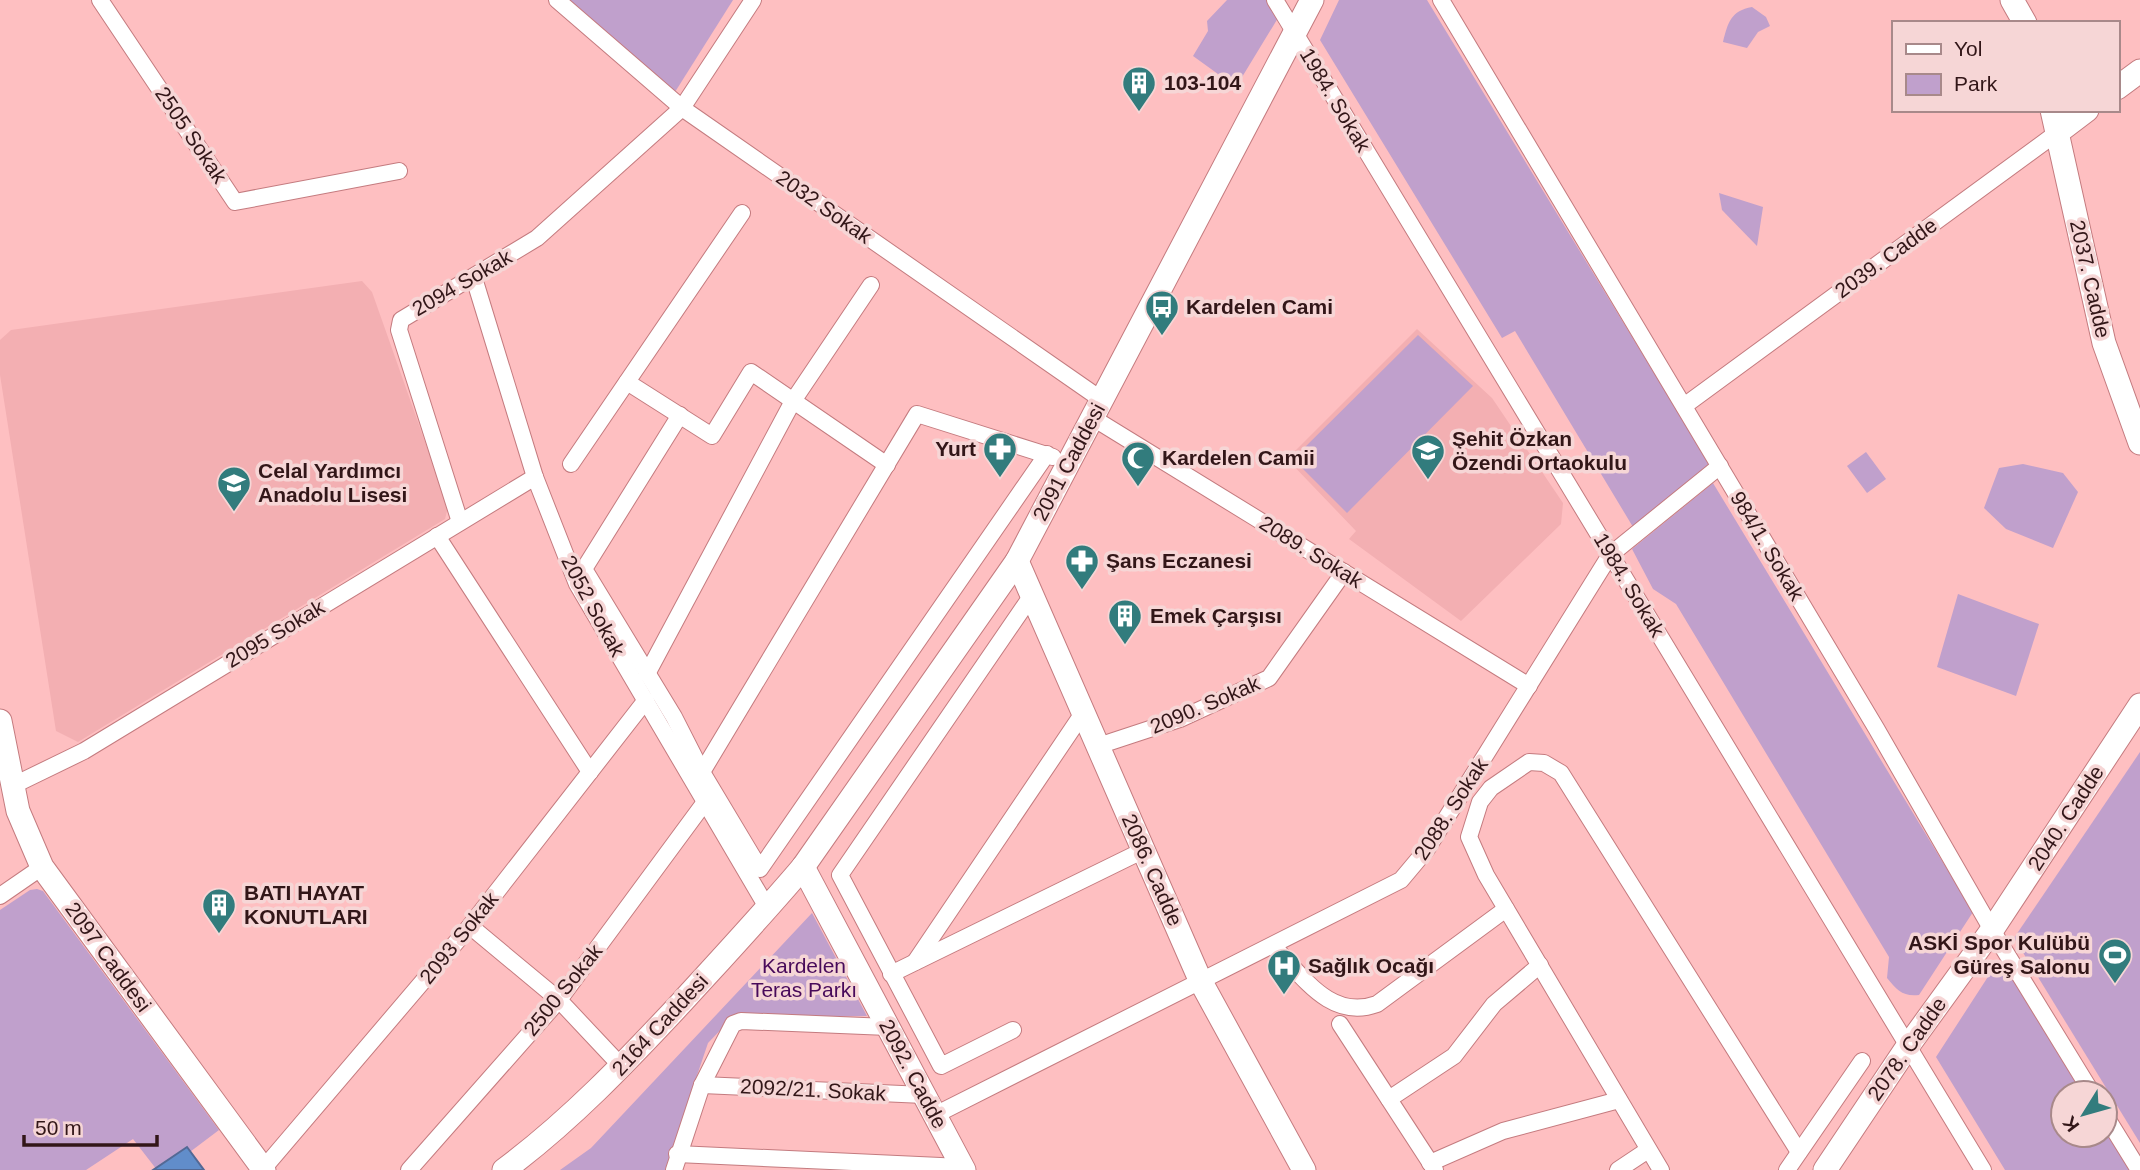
<svg xmlns="http://www.w3.org/2000/svg" width="2140" height="1170" font-family="Arial,sans-serif">
	<rect width="100%" height="100%" fill="#febfc1"/>
	<!-- built -->
	<g fill="#f3afb2">
		<polygon points="362,281 372,292 448,507 445,519 78,742 56,731 0,375 0,340 11,330"/>
		<polygon points="1417,329 1492,398 1563,503 1561,524 1461,621 1349,539 1356,531 1287,459"/>
	</g>
	<!-- green -->
	<g fill="#c0a0cc">
		<polygon points="567,0 733,0 675,92"/>
		<polygon points="1227,0 1267,0 1278,18 1236,87 1193,56 1208,31 1207,21"/>
		<polygon points="1339,0 1427,0 1710,465 1633,527 1515,331 1502,338 1320,40"/>
		<path d="M1752,7l14,10 4,9 -12,6 -11,16 -24,-6c5,-20 8,-31 29,-35z"/>
		<polygon points="1719,193 1763,207 1757,246 1722,210"/>
		<polygon points="1418,335 1473,386 1347,513 1293,459"/>
		<polygon points="1866,452 1886,479 1867,493 1847,466"/>
		<polygon points="2023,464 2063,473 2078,492 2053,548 2006,529 1984,508 1999,468"/>
		<path d="M1713,483l260,429 -54,83c-16,2 -22,-5 -32,-17l2,-21 -213,-353 -23,-15 -21,-40z"/>
		<polygon points="1958,594 2039,624 2016,696 1937,667"/>
		<polygon points="2140,752 2140,1143 2014,938"/>
		<polygon points="37,889 43,891 219,1130 166,1170 157,1170 133,1139 86,1170 0,1170 0,910 30,890"/>
		<polygon points="812,913 867,1016 732,1018 708,1043 665,1170 560,1170 591,1148"/>
		<polygon points="2000,964 2009,967 2088,1093 2063,1093 2063,1135 2105,1135 2105,1121 2136,1170 2005,1170 1936,1057 1993,969"/>
	</g>
	<!-- water -->
	<polygon fill="#618dca" stroke="#536995" stroke-width="2" points="187,1147 204,1170 153,1170"/>
	<g fill="none" stroke-linecap="round" stroke-linejoin="round">
		<!-- street casing -->
		<g stroke="#c47b7f" stroke-width="18">
			<g id="street">
				<polyline points="100,0 235,202 399,171"/>
				<polyline points="557,0 682,108 1102,400"/>
				<polyline points="1275,0 1983,1170"/>
				<polyline points="1441,0 1876,728 1992,930 2092,1093"/>
				<polyline points="474,278 535,477 577,584 768,909"/>
				<polyline points="627,382 712,436 751,372 887,465"/>
				<polyline points="1684,406 2058,132"/>
				<polyline points="680,415 584,569 674,717 702,772 760,869 1047,454"/>
				<polyline points="1093,418 1529,686"/>
				<polyline points="571,464 742,213"/>
				<polyline points="460,522 399,330 401,320 537,238 682,108 753,0"/>
				<polyline points="437,536 590,772"/>
				<polyline points="647,674 793,401 871,285"/>
				<polyline points="1098,746 1180,719 1269,678 1344,572"/>
				<polyline points="702,772 917,414 1053,457"/>
				<polyline points="12,786 84,751 535,477"/>
				<polyline points="0,896 42,867"/>
				<polyline points="470,926 559,1000 622,1067"/>
				<path d="M1273,946c30,30 57,75 104,58l129,-95"/>
				<polyline points="915,962 1083,713"/>
				<polyline points="891,974 1144,850"/>
				<polyline points="1340,1024 1435,1170"/>
				<polyline points="1013,1030 941,1066 840,875 1032,595"/>
				<polyline points="702,1085 924,1095"/>
				<polyline points="1389,1099 1454,1056 1494,1004 1540,965"/>
				<polyline points="935,1115 1401,880 1427,849 1610,555 1720,466"/>
				<polyline points="2105,1115 2139,1170"/>
				<polyline points="677,1154 962,1167"/>
				<polyline points="1430,1163 1503,1131 1619,1100"/>
				<polyline points="263,1169 470,926 646,700"/>
				<polyline points="409,1170 559,1000 705,802"/>
				<polyline points="674,1170 702,1085 733,1024 741,1021 888,1027"/>
				<polyline points="1618,1170 1648,1150"/>
				<polyline points="1661,1170 1486,875 1469,837 1480,802 1491,788 1529,762 1544,763 1561,773 1799,1152"/>
				<polyline points="1787,1170 1862,1061"/>
			</g>
		</g>
		<!-- secondary casing -->
		<g stroke="#c47b7f" stroke-width="25">
			<g id="secondary">
				<polyline points="2012,0 2025,23"/>
				<polyline points="2117,88 2140,71"/>
				<polyline points="2052,110 2104,343 2140,443"/>
				<polyline points="2058,132 2087,110"/>
				<polyline points="1017,561 1201,982 1304,1170"/>
				<polyline points="0,721 18,811 42,867 264,1170"/>
				<polyline points="803,867 964,1170"/>
				<path d="M504,1170c66,-49 122,-108 178,-168 41,-45 82,-89 121,-135l214,-306 295,-561"/>
				<polyline points="1825,1170 1908,1046 1992,930 2140,705"/>
			</g>
		</g>
		<!-- street -->
		<use href="#street" stroke="#fff" stroke-width="16"/>
		<!-- secondary -->
		<use href="#secondary" stroke="#fff" stroke-width="23"/>
	</g>
	<!-- icons -->
	<defs>
		<g id="building-pin" transform="scale(1.75)"><path d="M0 17L-7.5 6A9.5 9.5 0 1 1 7.5 6Z" fill="#327c7d" stroke="#f6d6d6"/><path d="M-4-6H4V6H1V3H-1V6H-4ZM-2.5-4.3h1.7v1.8h-1.7ZM.8-4.3h1.7v1.8H.8ZM-2.5-1h1.7V.8h-1.7ZM.8-1h1.7V.8H.8Z" fill="#fff"/></g>
		<g id="bus-pin" transform="scale(1.75)"><path d="M0 17L-7.5 6A9.5 9.5 0 1 1 7.5 6Z" fill="#327c7d" stroke="#f6d6d6"/><path d="M-5-6H5V4H4V6H2V4H-2V6H-4V4H-5ZM-3.5-4V0h7V-4ZM-3.5 1.2v1.5H-2V1.2ZM2 1.2v1.5H3.5V1.2Z" fill="#fff"/></g>
		<g id="pharmacy-pin" transform="scale(1.75)"><path d="M0 17L-7.5 6A9.5 9.5 0 1 1 7.5 6Z" fill="#327c7d" stroke="#f6d6d6"/><path d="M-2-6h4v4h4v4h-4v4h-4v-4h-4v-4h4Z" fill="#fff"/></g>
		<g id="school-pin" transform="scale(1.75)"><path d="M0 17L-7.5 6A9.5 9.5 0 1 1 7.5 6Z" fill="#327c7d" stroke="#f6d6d6"/><path d="M0-5L7-2L0 1L-7-2ZM-4 1L0 2.5L4 1V4Q0 6-4 4Z" fill="#fff"/></g>
		<g id="mosque-pin" transform="scale(1.75)"><path d="M0 17L-7.5 6A9.5 9.5 0 1 1 7.5 6Z" fill="#327c7d" stroke="#f6d6d6"/><path d="M3.5-4.9A6 6 0 1 0 3.5 4.9A5 5 0 1 1 3.5-4.9Z" fill="#fff"/></g>
		<g id="stadium-pin" transform="scale(1.75)"><path d="M0 17L-7.5 6A9.5 9.5 0 1 1 7.5 6Z" fill="#327c7d" stroke="#f6d6d6"/><path d="M0-5a6.5 5 0 1 0 0 10a6.5 5 0 1 0 0-10ZM-3.5-1.8h7v3.6h-7Z" fill="#fff"/></g>
		<g id="hospital-pin" transform="scale(1.75)"><path d="M0 17L-7.5 6A9.5 9.5 0 1 1 7.5 6Z" fill="#327c7d" stroke="#f6d6d6"/><path d="M-5-5h3v3.5h4V-5h3V5h-3V1.5h-4V5h-3Z" fill="#fff"/></g>
	</defs>
	<g fill-rule="evenodd">
		<use href="#building-pin" x="1139" y="83"/>
		<use href="#bus-pin" x="1162" y="307"/>
		<use href="#pharmacy-pin" x="1000" y="449"/>
		<use href="#school-pin" x="1428" y="451"/>
		<use href="#mosque-pin" x="1138" y="458"/>
		<use href="#school-pin" x="234" y="483"/>
		<use href="#pharmacy-pin" x="1082" y="561"/>
		<use href="#building-pin" x="1125" y="616"/>
		<use href="#building-pin" x="219" y="905"/>
		<use href="#stadium-pin" x="2115" y="955"/>
		<use href="#hospital-pin" x="1284" y="966"/>
	</g>
	<g text-anchor="middle" stroke-width="7" stroke-linejoin="round" paint-order="stroke">
		<!-- poi labels -->
		<g font-size="21" font-weight="bold" fill="#321618" stroke="#f6d6d6" text-anchor="start">
			<text x="1164" y="90">103-104</text>
			<text x="1186" y="314">Kardelen Cami</text>
			<text x="1452" y="446">Şehit Özkan<tspan x="1452" dy="24">Özendi Ortaokulu</tspan></text>
			<text x="976" y="456" text-anchor="end">Yurt</text>
			<text x="1162" y="465">Kardelen Camii</text>
			<text x="258" y="478">Celal Yardımcı<tspan x="258" dy="24">Anadolu Lisesi</tspan></text>
			<text x="1106" y="568">Şans Eczanesi</text>
			<text x="1150" y="623">Emek Çarşısı</text>
			<text x="244" y="900">BATI HAYAT<tspan x="244" dy="24">KONUTLARI</tspan></text>
			<text x="2090" y="950" text-anchor="end">ASKİ Spor Kulübü<tspan x="2090" dy="24">Güreş Salonu</tspan></text>
			<text x="1308" y="973">Sağlık Ocağı</text>
		</g>
		<!-- street labels -->
		<g font-size="21" fill="#321618" stroke="#f6d6d6">
			<text transform="translate(1335 100) rotate(59)" y="7">1984. Sokak</text>
			<text transform="translate(191 135) rotate(56)" y="7">2505 Sokak</text>
			<text transform="translate(824 207) rotate(35)" y="7">2032 Sokak</text>
			<text transform="translate(1886 258) rotate(-36)" y="7">2039. Cadde</text>
			<text transform="translate(2090 279) rotate(77)" y="7">2037. Cadde</text>
			<text transform="translate(462 283) rotate(-30)" y="7">2094 Sokak</text>
			<text transform="translate(1069 462) rotate(-62)" y="7">2091 Caddesi</text>
			<text transform="translate(1767 546) rotate(59)" y="7">984/1. Sokak</text>
			<text transform="translate(1311 552) rotate(32)" y="7">2089. Sokak</text>
			<text transform="translate(1629 585) rotate(59)" y="7">1984. Sokak</text>
			<text transform="translate(593 606) rotate(62)" y="7">2052 Sokak</text>
			<text transform="translate(275 634) rotate(-31)" y="7">2095 Sokak</text>
			<text transform="translate(1205 705) rotate(-23)" y="7">2090. Sokak</text>
			<text transform="translate(1451 809) rotate(-57)" y="7">2088. Sokak</text>
			<text transform="translate(2066 818) rotate(-57)" y="7">2040. Cadde</text>
			<text transform="translate(1152 870) rotate(66)" y="7">2086. Cadde</text>
			<text transform="translate(459 938) rotate(-51)" y="7">2093 Sokak</text>
			<text transform="translate(108 957) rotate(54)" y="7">2097 Caddesi</text>
			<text transform="translate(563 990) rotate(-51)" y="7">2500 Sokak</text>
			<text transform="translate(660 1025) rotate(-47)" y="7">2164 Caddesi</text>
			<text transform="translate(1907 1049) rotate(-55)" y="7">2078. Cadde</text>
			<text transform="translate(913 1074) rotate(62)" y="7">2092. Cadde</text>
			<text transform="translate(813 1090) rotate(3)" y="7">2092/21. Sokak</text>
		</g>
		<!-- park labels -->
		<g font-size="21" fill="#480a5a" stroke="#f6d6d6">
			<text x="804" y="973">Kardelen<tspan x="804" dy="24">Teras Parkı</tspan></text>
		</g>
	</g>
	<!-- legend -->
	<rect x="1892" y="21" width="228" height="91" fill="#f6d6d6" stroke="#a8898a" stroke-width="2"/>
	<rect x="1906" y="44" width="35" height="10" fill="#ffffff" stroke="#a8898a" stroke-width="2"/>
	<text x="1954" y="56" font-size="21" fill="#321618">Yol</text>
	<rect x="1906" y="74" width="35" height="21" fill="#c0a0cc" stroke="#a8898a" stroke-width="2"/>
	<text x="1954" y="91" font-size="21" fill="#321618">Park</text>
	<!-- north arrow -->
	<g transform="translate(2084 1114) rotate(233)"><circle r="33" fill="#f6d6d6" stroke="#a8898a" stroke-width="2"/>
	<path d="M0-5L12 26L0 18L-12 26Z" fill="#327c7d"/>
	<text y="-10" font-size="19" font-weight="bold" text-anchor="middle" fill="#321618">K</text>
	</g>
	<!-- scale -->
	<path d="M24 1135v10h133v-10" fill="none" stroke="#321618" stroke-width="3.5"/>
	<text x="35" y="1135" font-size="21" fill="#321618" stroke="#f6d6d6" stroke-width="5" paint-order="stroke">50 m</text>
</svg>
